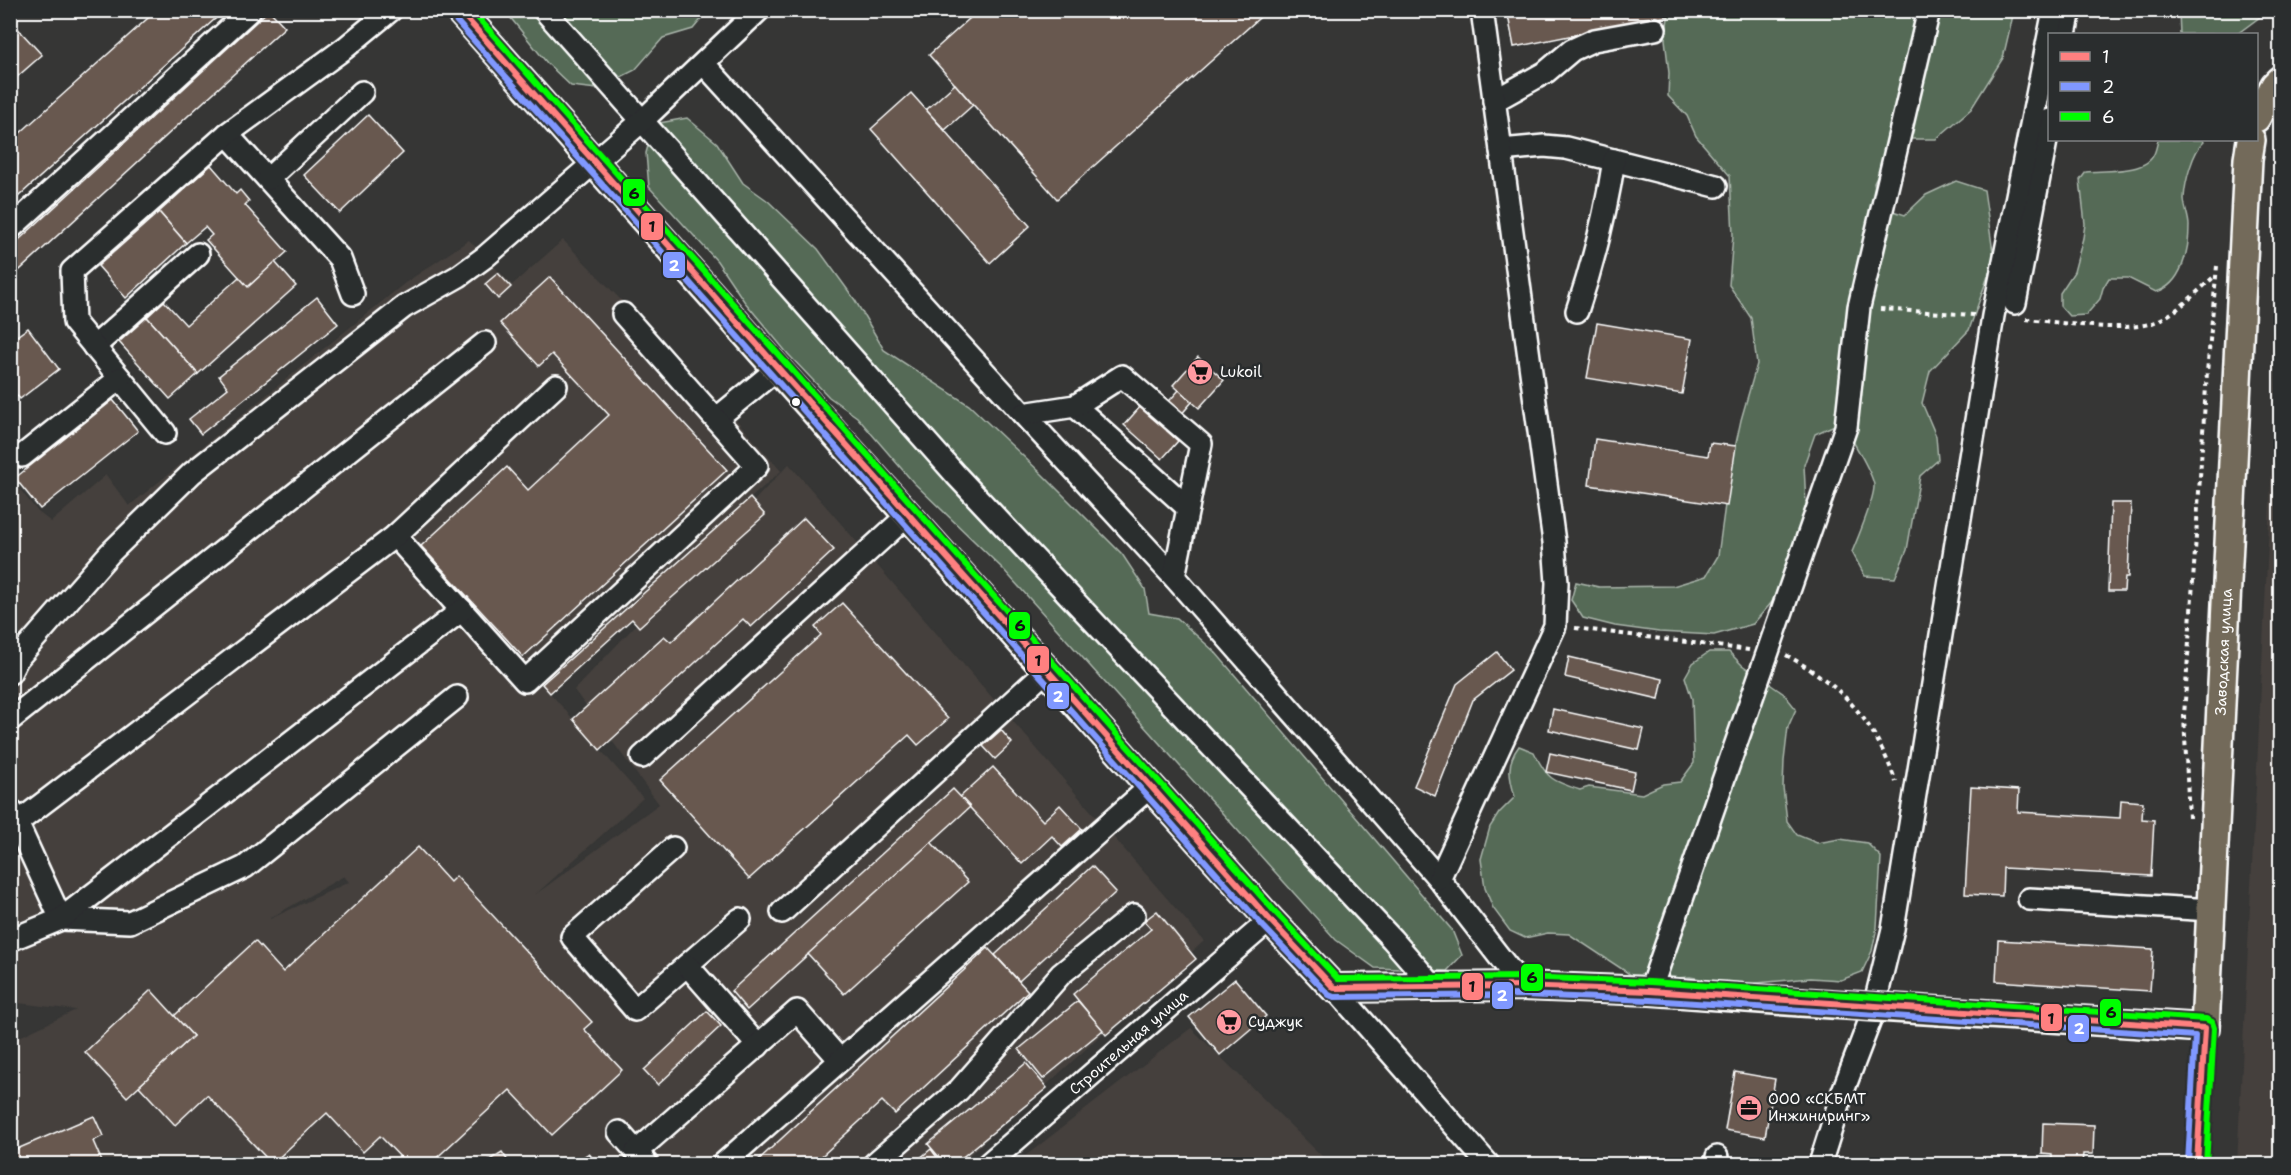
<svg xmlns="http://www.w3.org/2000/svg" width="2291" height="1175" font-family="'Shantell Sans',sans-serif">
	<rect width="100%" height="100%" fill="#363635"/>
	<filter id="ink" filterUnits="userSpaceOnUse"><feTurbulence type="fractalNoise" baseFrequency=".0167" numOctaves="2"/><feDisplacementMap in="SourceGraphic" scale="12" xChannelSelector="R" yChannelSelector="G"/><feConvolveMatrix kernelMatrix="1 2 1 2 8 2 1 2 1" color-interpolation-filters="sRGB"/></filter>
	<g filter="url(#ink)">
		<!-- built -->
		<g fill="#45403d" fill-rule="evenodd">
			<path d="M469,240l43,45 51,-45 169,175 49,56 -239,213 101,114 -107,96 123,-90 -85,-114 215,-226 415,477 -244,223h-949v-123l65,-31 -58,-7 -7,3 -1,-529 28,35 13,10 55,-47 23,31 276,-223zM417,847l33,35 6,-6 42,46 -90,-66zM344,876l5,6 -79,37v-1z"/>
			<polygon points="2280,296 2280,1164 2237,1164 2258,747"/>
			<polygon points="1191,1028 1330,1164 1015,1164"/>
		</g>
		<!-- green -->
		<g fill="#556b57" stroke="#aab5ab" stroke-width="1.5">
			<polygon points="505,11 708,11 693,29 663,38 635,70 597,89 571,86 547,63"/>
			<path d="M1669,11h345l-11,47 -32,51 -35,30h-40l-22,44 4,23 27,9 21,-20 30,-14 28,9 10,69 -25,71 -39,41 -8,32 14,33 2,24 -18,16 -13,74 -12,28 -30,-2 -13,-24c5,-12 23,-55 22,-67 -2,-13 -25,-51 -33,-63l-26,12 -11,31 2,40 -13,49 -21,48 -19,22 -39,11 -55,-3 -44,-6 -32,-8 -12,-18 5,-18 23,5 74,-1 33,-10 12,-20 11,-80 12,-56 16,-56 -6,-46 -22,-33 4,-50 -3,-59 -34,-40 -9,-20 -19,-20 1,-23 -4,-34z"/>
			<polygon points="2179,11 2179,10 2268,11 2237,34 2180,34"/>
			<polygon points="687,118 717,143 743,183 768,201 818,249 855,300 884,350 969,405 1042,474 1122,554 1145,589 1149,613 1177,618 1216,653 1452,930 1462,955 1447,971 1375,968 1336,940 1003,569 913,482 857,417 829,397 788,354 744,301 717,261 649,187 646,153 654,124"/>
			<path d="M2158,140h45l1,2c-12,10 -19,41 -20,56 0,9 5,19 5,28 0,24 -7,59 -33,66l-28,-14h-19l-6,10 -3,11 -14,16 -17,1 -9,-10v-13l14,-21 9,-34 2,-14 -5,-44 6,-8c18,-2 60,2 68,-18 2,-4 3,-10 4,-14z"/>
			<path d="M1709,652h20l13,13 42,29 12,15 -8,18 -4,34 -1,26 4,34 10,14 20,8 23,-4 27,4 14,14 -4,70 -5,24 -10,21 -21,8 -31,-2 -75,7 -45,-8 -50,4 -71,-47 -21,-1 -23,5 -15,-7 -17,-23 -8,-20 -4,-29 9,-32 9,-14 16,-16c-6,-20 -9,-34 4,-51l15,6c13,27 18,29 46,38l9,-3 53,7 21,-10 17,-2 14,-19 -2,-64 -7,-22 8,-14z"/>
		</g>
		<!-- building -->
		<g fill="#68584f" stroke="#fff" stroke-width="1.5">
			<polygon points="157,10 225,10 10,204 10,142"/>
			<polygon points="269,10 285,27 10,279 10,248"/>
			<polygon points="979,10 1268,10 1057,199 929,55"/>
			<polygon points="1507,10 1678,10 1678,14 1514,47"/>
			<polygon points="10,20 42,55 10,83"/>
			<polygon points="955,84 973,105 945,130 926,110"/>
			<polygon points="911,93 1030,226 990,263 871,129"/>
			<polygon points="368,115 403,153 340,213 304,175"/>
			<polygon points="211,165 236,194 240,190 249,201 245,205 287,252 248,287 206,240 212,235 205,227 186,243 159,212"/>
			<polygon points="159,212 186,243 126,298 98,266"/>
			<polygon points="275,262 296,286 198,374 147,317 164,301 186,325 239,277 248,287"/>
			<polygon points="498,273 511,287 498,299 485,284"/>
			<polygon points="550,277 727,470 523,657 421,546 507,467 528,490 609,415 552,354 539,366 500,323"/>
			<polygon points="317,297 338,324 201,434 189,419 228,388 219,376"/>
			<polygon points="147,317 198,374 170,399 119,342"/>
			<polygon points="1597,323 1692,339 1682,394 1587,378"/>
			<polygon points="28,328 59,369 20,399 10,387 10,341"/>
			<polygon points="1198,357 1224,380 1199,408 1173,385"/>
			<polygon points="1179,390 1192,402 1167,431 1178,441 1162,459 1124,425 1140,407 1154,418"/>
			<polygon points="113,400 138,431 40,509 15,478"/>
			<polygon points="1595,439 1708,456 1710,443 1736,446 1727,506 1589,485"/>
			<polygon points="750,498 765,515 639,627 632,619 550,693 542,684"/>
			<polygon points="2111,503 2131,503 2128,577 2125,577 2124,591 2108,591"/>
			<polygon points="804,518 834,550 751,627 743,619 600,750 573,719 664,636 671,642"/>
			<polygon points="842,603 948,719 918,745 909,735 749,879 660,780 821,635 815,627"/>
			<polygon points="1497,652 1511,670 1473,700 1435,796 1414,786 1457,684"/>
			<polygon points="1569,657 1663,679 1659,699 1565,677"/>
			<polygon points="1553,709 1644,729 1639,750 1549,730"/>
			<polygon points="1001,730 1012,743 995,759 983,746"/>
			<polygon points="1550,753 1635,772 1631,790 1546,772"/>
			<polygon points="993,767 1043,821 1060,805 1082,829 1062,847 1052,836 1022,864 960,797"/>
			<polygon points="1971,787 2019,790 2018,812 2120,818 2121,800 2143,802 2142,819 2154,820 2151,876 2003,868 2002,896 1965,894"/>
			<polygon points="953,789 970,807 747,1010 731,991"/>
			<polygon points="931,842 968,882 844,994 808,954"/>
			<polygon points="418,847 450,882 456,876 592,1022 584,1029 622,1070 552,1135 510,1090 430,1164 407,1164 380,1136 363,1152 327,1113 272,1164 207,1095 175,1125 139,1086 193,1036 174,1016 255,941 283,972"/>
			<polygon points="1092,866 1116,892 1019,981 995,955"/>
			<polygon points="1157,911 1196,959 1106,1035 1073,994 1151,929 1144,921"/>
			<polygon points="1998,940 2153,949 2150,991 1996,981"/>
			<polygon points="988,948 1028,991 895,1114 882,1101 813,1164 754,1164"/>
			<polygon points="1235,979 1266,1016 1220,1055 1189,1017"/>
			<polygon points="151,990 193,1036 127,1097 85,1052"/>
			<polygon points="1078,1001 1103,1030 1043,1079 1019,1049"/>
			<polygon points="707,1011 721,1026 658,1085 644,1070"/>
			<polygon points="1026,1063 1047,1088 954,1164 945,1164 928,1144"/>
			<polygon points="1735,1072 1775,1079 1765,1137 1725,1130"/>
			<polygon points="94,1116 103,1136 93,1141 103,1164 10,1164 10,1152"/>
			<polygon points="2043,1123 2094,1125 2093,1154 2083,1154 2082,1164 2052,1164 2052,1155 2042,1154"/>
			<polygon points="931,1149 942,1164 913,1164"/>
			<polygon points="502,1152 510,1164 483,1164"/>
			<polygon points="589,1153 596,1164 582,1164 579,1160"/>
		</g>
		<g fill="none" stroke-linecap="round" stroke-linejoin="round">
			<!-- minor casing -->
			<g stroke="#fff" stroke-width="26">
				<g id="minor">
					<polyline points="544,10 956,475 1392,939 1433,986"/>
					<polyline points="2065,34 2070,10"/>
					<polyline points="704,64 1023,414 1174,577 1439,879 1522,986"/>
					<polyline points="1494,101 1546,72 1572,50 1594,40 1655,29"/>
					<polyline points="227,134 340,259 353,294"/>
					<polyline points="1501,150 1544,146 1566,148 1716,186"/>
					<polyline points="268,179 362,92"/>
					<polyline points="10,229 250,10"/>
					<polyline points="2015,303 2050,120"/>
					<path d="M1577,311c17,-50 29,-99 37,-151"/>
					<polyline points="94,347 198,254"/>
					<polyline points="1075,406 1188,508"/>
					<polyline points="1023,414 1075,406 1122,376 1201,444 1174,577"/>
					<polyline points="716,419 777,369"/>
					<polyline points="165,433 74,322 72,271 227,134 345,48 391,10"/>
					<polyline points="22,456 120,378"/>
					<polyline points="395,536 525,681 757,466 623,314"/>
					<polyline points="10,673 17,659 110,553 192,473 404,307 459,276 485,257 642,121 759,10"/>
					<polyline points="10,720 485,343"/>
					<polyline points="642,757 909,514"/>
					<polyline points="11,810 61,919"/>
					<polyline points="17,823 395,536 556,386"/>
					<polyline points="673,848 572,937 635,1010 740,919"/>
					<polyline points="1439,879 1555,626 1557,583 1554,542 1482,10"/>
					<polyline points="2029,899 2212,910"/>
					<polyline points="782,912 1047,670"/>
					<polyline points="61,919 130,922 245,867 457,697"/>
					<polyline points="10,940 61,919 462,610"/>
					<polyline points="687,965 758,1046"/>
					<polyline points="1334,988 1488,1164"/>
					<polyline points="1650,991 1846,427 1859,307 1929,10"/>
					<polyline points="619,1132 647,1164"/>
					<polyline points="636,1152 797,1011 840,1060"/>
					<polyline points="723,1164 1151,786"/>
					<polyline points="874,1164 959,1090 1061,974 1134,915"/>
					<path id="s1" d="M988,1164l282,-244"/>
					<polyline points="1716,1164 1717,1157"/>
					<polyline points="1820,1164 1843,1091 1872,1015 1893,929 1993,316 2054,10"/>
					<polyline points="2197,1164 2205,1028"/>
				</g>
			</g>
			<!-- major casing -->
			<g stroke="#fff" stroke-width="32">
				<g id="major">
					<polyline points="459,10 777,369 1270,920 1334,988 1522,986 1650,991 1800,1002"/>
					<polyline points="2256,118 2275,85 2280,80"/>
					<path id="s2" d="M1940,1011l265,17 43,-869 3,-19"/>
				</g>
			</g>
			<!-- path -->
			<g stroke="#fff" stroke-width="4" stroke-dasharray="4.5 4.5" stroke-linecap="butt">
				<polyline points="1880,309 1974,315"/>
				<path d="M2026,319c34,3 95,14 126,4 24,-8 44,-31 63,-47"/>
				<polyline points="1575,628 1749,650"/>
				<path d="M1786,655c58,32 87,64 110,127"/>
				<polyline points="2189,818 2184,716 2207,372 2217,266"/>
			</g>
			<!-- minor -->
			<use href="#minor" stroke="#2a2d2e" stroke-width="21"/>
			<!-- major -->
			<use href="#major" stroke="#736b5a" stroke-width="27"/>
			<!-- major-bridge casing -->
			<g stroke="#fff" stroke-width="32" stroke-linecap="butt">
				<polyline id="major-bridge" points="1800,1002 1940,1011"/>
			</g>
			<!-- major-bridge -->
			<use href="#major-bridge" stroke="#736b5a" stroke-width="27"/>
			<!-- bus-1 casing -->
			<g stroke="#2a2d2e" stroke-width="10">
				<polyline id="bus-1" points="459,10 1270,920 1334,988 1522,986 1650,991 2205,1028 2197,1164"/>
			</g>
			<!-- bus-2 casing -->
			<g stroke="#2a2d2e" stroke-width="10">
				<polyline id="bus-2" points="452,16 1263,926 1329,995 1334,997 1522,995 1650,1000 2195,1036 2188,1163"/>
			</g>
			<!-- bus-3 casing -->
			<g stroke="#2a2d2e" stroke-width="10">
				<polyline id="bus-3" points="471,10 1277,914 1338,979 1522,977 1650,982 2206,1019 2212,1022 2214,1028 2206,1164"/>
			</g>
			<!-- bus-1 -->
			<use href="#bus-1" stroke="#ff8080" stroke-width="6"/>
			<!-- bus-2 -->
			<use href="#bus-2" stroke="#8098ff" stroke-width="6"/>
			<!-- bus-3 -->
			<use href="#bus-3" stroke="#0f0" stroke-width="6"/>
		</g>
	</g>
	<!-- icons -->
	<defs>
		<g id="supermarket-disc" transform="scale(1.35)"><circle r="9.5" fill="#ff9aa2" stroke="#2a2d2e"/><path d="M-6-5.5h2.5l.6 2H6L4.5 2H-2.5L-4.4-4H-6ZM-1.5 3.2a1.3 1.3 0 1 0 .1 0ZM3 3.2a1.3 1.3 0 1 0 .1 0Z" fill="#111"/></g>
		<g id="office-disc" transform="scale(1.35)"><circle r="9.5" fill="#ff9aa2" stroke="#2a2d2e"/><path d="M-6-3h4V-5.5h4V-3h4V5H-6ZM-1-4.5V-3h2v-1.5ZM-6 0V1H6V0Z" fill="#111"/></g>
	</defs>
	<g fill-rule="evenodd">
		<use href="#supermarket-disc" x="1200" y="372"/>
		<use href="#supermarket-disc" x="1229" y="1022"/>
		<use href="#office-disc" x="1749" y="1108"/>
	</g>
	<!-- markers -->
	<circle fill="#fff" stroke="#2a2d2e" stroke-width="2" cx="796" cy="402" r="5"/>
	<g text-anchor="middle" stroke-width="5" stroke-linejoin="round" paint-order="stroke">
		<!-- poi labels -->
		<g font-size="15" fill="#fff" stroke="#2a2d2e" text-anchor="start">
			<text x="1220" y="377">Lukoil</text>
			<text x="1248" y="1027">Суджук</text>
			<text x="1768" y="1104">ООО «СКБМТ<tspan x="1768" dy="17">Инжиниринг»</tspan></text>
		</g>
		<!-- street labels -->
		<g font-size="15" fill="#fff" stroke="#2a2d2e">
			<text dy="5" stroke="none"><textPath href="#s2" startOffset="642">Заводская улица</textPath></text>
			<text dy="5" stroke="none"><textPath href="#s1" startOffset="186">Строительная улица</textPath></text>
		</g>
	</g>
	<g stroke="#2a2d2e" stroke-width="2">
		<rect x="622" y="178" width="24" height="29" rx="6" fill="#0f0"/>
		<rect x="640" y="212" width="24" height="29" rx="6" fill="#ff8080"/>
		<rect x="662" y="251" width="24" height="28" rx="6" fill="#8098ff"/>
		<rect x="1008" y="611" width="23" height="29" rx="6" fill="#0f0"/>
		<rect x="1026" y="645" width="24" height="29" rx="6" fill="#ff8080"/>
		<rect x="1046" y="682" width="24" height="28" rx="6" fill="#8098ff"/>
		<rect x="1520" y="963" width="24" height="29" rx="6" fill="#0f0"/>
		<rect x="1461" y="972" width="23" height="29" rx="6" fill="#ff8080"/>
		<rect x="1491" y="981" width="23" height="29" rx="6" fill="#8098ff"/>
		<rect x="2099" y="998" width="23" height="29" rx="6" fill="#0f0"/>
		<rect x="2040" y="1003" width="23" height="29" rx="6" fill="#ff8080"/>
		<rect x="2067" y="1014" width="23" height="29" rx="6" fill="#8098ff"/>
	</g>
	<g font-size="16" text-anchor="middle" font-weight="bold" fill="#fff">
		<text x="674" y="271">2</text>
		<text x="1058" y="702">2</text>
		<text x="1502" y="1001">2</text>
		<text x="2079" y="1034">2</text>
	</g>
	<g font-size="16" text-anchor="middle" font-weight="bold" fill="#111">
		<text x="634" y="199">6</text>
		<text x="652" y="232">1</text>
		<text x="1020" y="631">6</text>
		<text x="1038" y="666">1</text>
		<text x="1532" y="983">6</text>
		<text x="1472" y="992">1</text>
		<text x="2111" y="1018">6</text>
		<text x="2051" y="1024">1</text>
	</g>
	<!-- margin -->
	<rect width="2291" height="1175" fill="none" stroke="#2a2d2e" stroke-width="36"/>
	<rect x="18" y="18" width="2255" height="1139" fill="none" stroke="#fff" stroke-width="2" filter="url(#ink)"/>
	<!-- legend -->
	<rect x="2048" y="33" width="210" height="108" fill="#2a2d2e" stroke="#7f8182" stroke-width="1.5"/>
	<rect x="2060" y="52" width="30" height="9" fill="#ff8080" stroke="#7f8182" stroke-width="1.5"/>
	<text x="2102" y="63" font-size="18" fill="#ffffff">1</text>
	<rect x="2060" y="82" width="30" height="9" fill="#8098ff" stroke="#7f8182" stroke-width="1.5"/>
	<text x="2102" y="93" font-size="18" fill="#ffffff">2</text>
	<rect x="2060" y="112" width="30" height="9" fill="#00ff00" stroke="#7f8182" stroke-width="1.5"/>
	<text x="2102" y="123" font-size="18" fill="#ffffff">6</text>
</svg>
